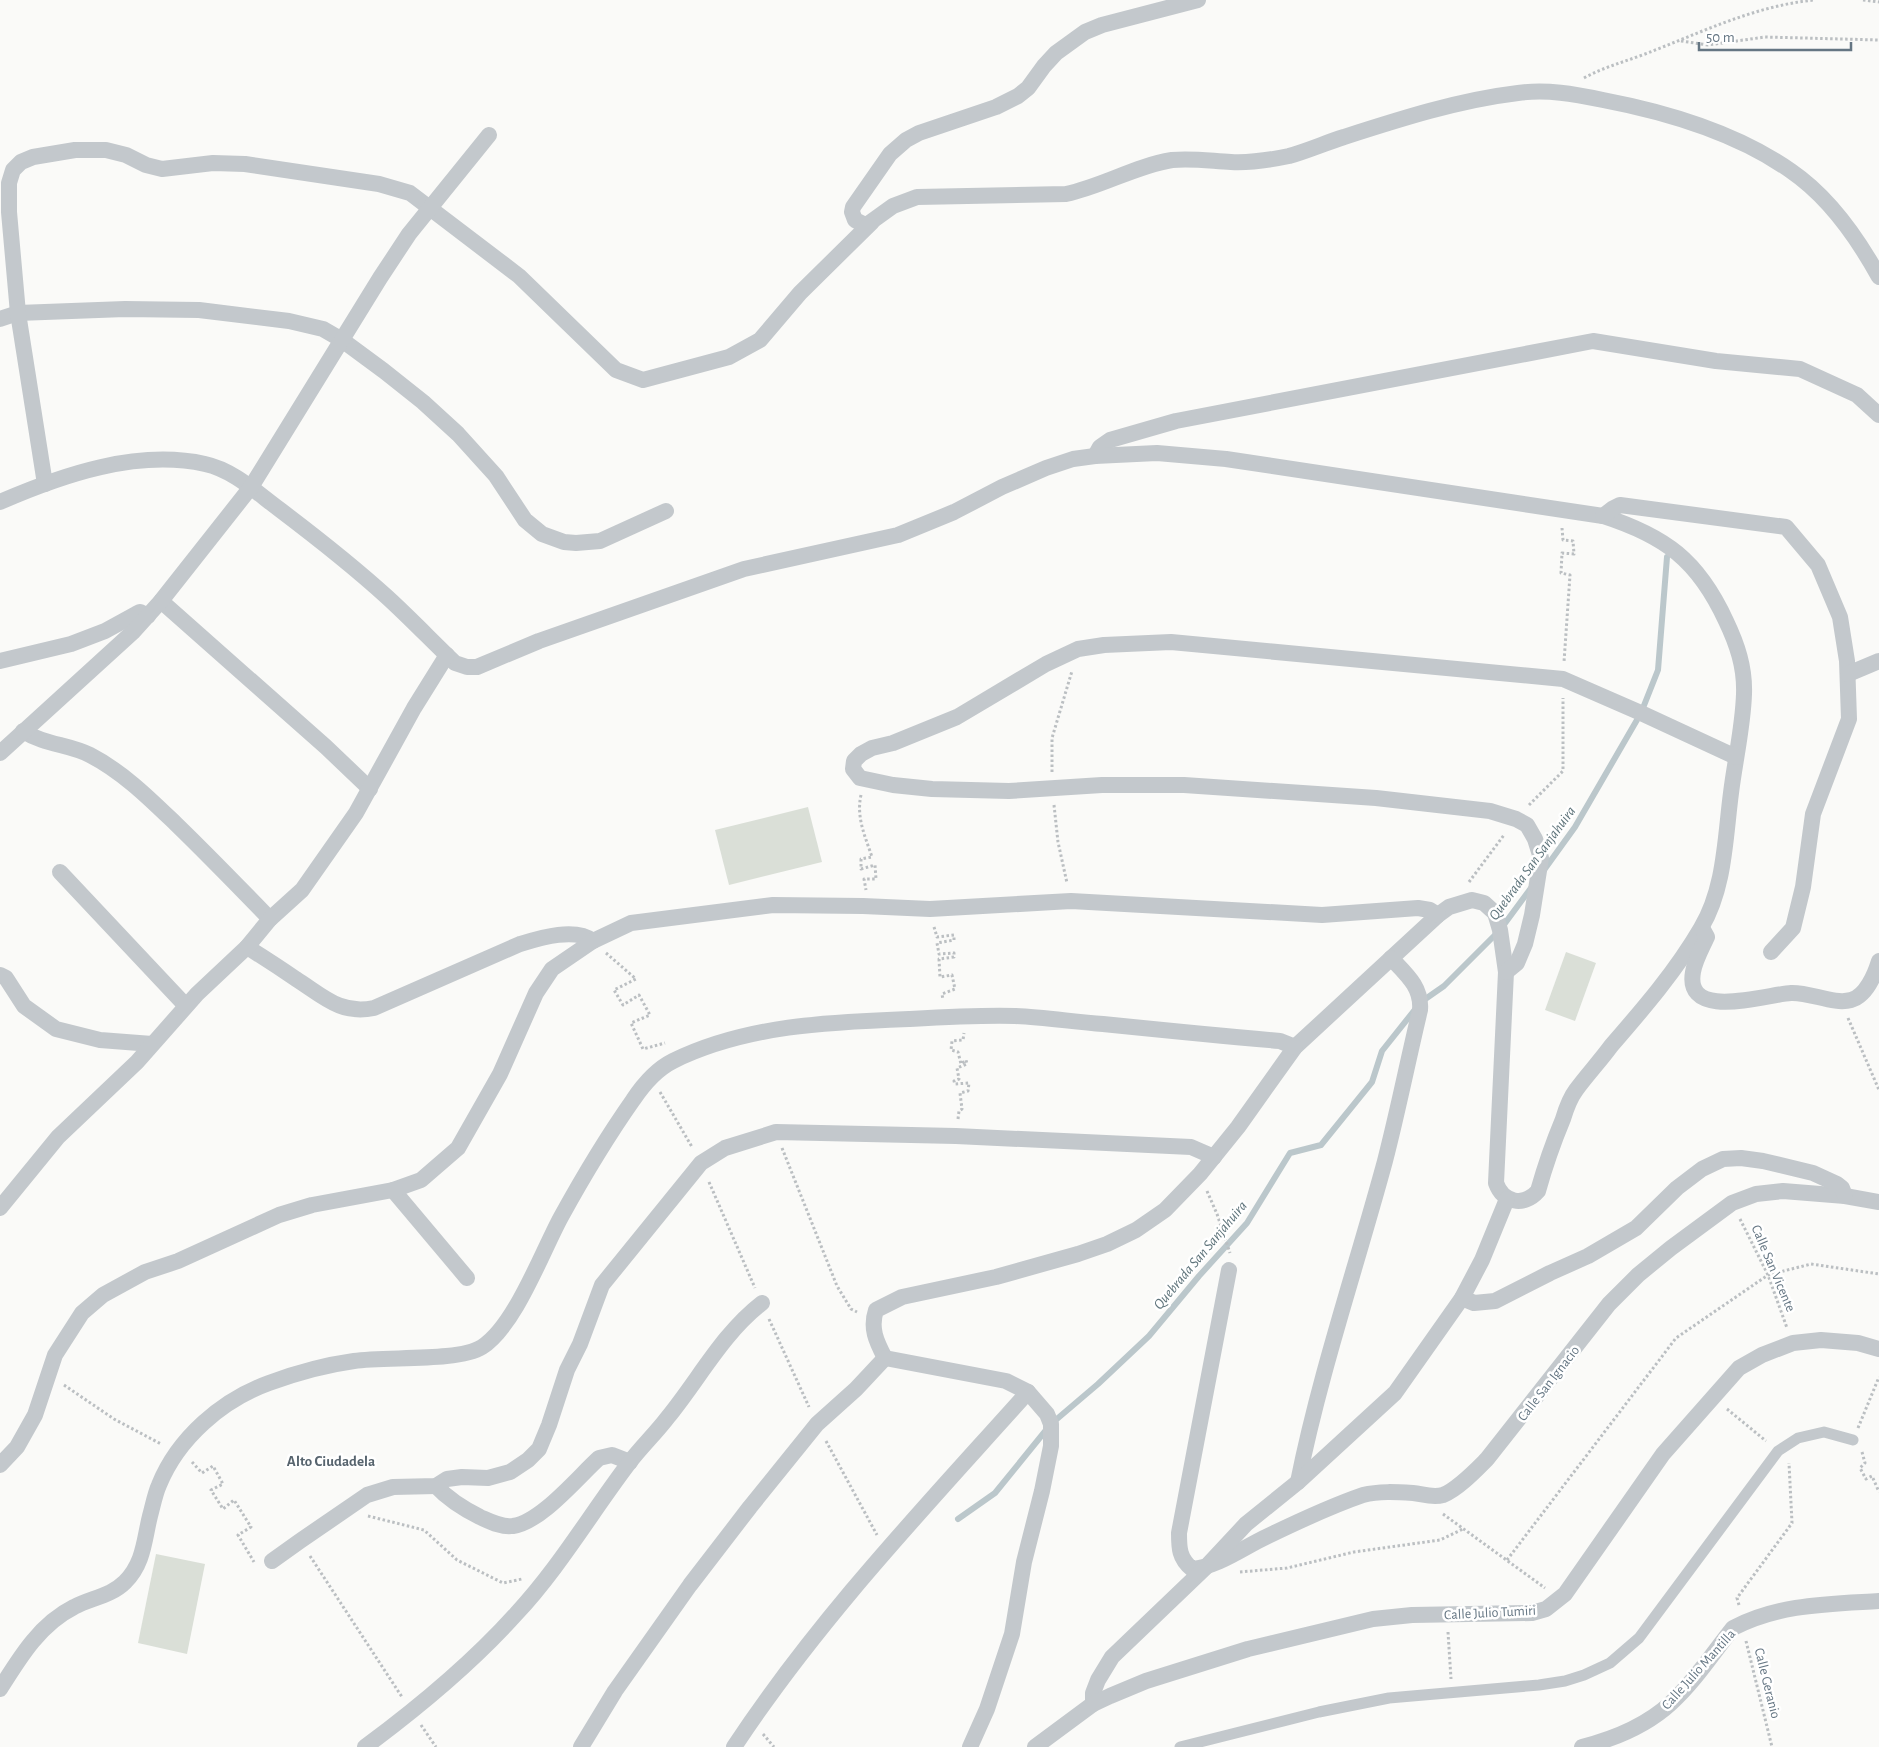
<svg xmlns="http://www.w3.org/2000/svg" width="1879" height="1747" font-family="'Alegreya Sans',sans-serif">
	<rect width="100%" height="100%" fill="#fafaf8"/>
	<!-- green -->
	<g fill="#dadfd7">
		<polygon points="808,807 822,862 729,885 715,830"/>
		<polygon points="1566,952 1596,963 1575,1021 1545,1010"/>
		<polygon points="156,1554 205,1564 187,1654 138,1643"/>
	</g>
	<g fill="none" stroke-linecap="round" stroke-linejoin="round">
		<!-- stream -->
		<g stroke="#bbc7cb" stroke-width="6">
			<polyline points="1544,870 1575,827 1641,713 1658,670 1667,557"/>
			<polyline points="958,1519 995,1493 1051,1424 1098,1384 1149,1336 1199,1276 1247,1223 1290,1153 1321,1145 1372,1082 1382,1051 1421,1002 1444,986 1500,930 1531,888"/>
		</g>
		<!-- path -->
		<g stroke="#bbbfc2" stroke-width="3" stroke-dasharray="2.5 2.5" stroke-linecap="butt">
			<polyline points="1863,0 1879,2"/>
			<polyline points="1681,41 1708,45 1765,37 1879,40"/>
			<path d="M1584,78c20,-11 40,-16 61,-24 55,-21 109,-48 169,-54"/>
			<polyline points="1562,528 1563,540 1573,541 1574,554 1562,553 1561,573 1570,575 1564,662"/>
			<polyline points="1052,772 1052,738 1072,671"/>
			<path d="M861,795c-5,22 4,41 11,62l-11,2v10l14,-4 1,14h-12l2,11"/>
			<polyline points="1054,805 1058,842 1067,883"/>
			<polyline points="1529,805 1563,771 1563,698"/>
			<polyline points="1469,882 1504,835"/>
			<polyline points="934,927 937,937 954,935 954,940 937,943 939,954 954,953 954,957 939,959 940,977 952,975 955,989 942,994 943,1000"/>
			<polyline points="606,953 636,979 614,990 623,1005 639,995 650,1015 631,1023 643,1049 665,1043"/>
			<polyline points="1848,1018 1879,1090"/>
			<polyline points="660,1092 692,1147"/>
			<polyline points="958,1119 959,1111 962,1109 960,1093 968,1091 969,1083 955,1084 954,1081 959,1079 957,1068 967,1064 966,1060 961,1064 958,1052 951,1050 952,1041 963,1040 964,1033"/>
			<polyline points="782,1148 837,1286 851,1309 857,1312"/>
			<polyline points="709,1182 755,1288"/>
			<polyline points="1207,1191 1217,1214 1230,1253"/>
			<polyline points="1740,1219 1768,1275 1787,1328"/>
			<polyline points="769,1319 809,1407"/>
			<polyline points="64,1385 114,1419 161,1444"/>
			<polyline points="1727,1409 1766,1441"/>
			<polyline points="1858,1428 1879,1377"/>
			<polyline points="826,1441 877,1535"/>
			<polyline points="1862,1452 1865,1463 1860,1468 1866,1479 1872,1476 1879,1492"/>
			<polyline points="192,1462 202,1473 213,1466 223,1484 211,1490 223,1509 234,1500 251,1527 238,1535 254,1562"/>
			<polyline points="1443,1514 1545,1588"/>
			<polyline points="368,1516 424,1530 457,1560 503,1583 522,1579"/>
			<polyline points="310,1556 402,1697"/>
			<polyline points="1507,1560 1676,1338 1768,1275 1811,1264 1879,1274"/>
			<polyline points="1240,1572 1287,1568 1354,1552 1440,1540 1463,1529"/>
			<polyline points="1739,1605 1737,1598 1792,1523 1789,1463"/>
			<polyline points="1448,1632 1451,1679"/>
			<polyline points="1746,1641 1772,1747"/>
			<polyline points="421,1725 436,1747"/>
			<polyline points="763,1734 774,1747"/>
		</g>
		<!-- pedestrian -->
		<polyline stroke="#c3c8cc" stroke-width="11" points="1180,1747 1319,1712 1389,1698 1539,1685 1565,1681 1584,1675 1610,1663 1639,1638 1778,1451 1798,1438 1824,1432 1853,1440"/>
		<!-- minor -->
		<g stroke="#c3c8cc" stroke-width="16">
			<path d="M1198,0l-96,25 -17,7 -29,21 -12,13 -16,22 -10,8 -22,11 -77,26 -13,7 -16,14 -37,53 -1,5 3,8 8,4h5l25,-18 24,-9 149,-3c37,-8 69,-28 106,-34 20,-2 39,1 59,2 19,1 39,-2 58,-6 18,-5 36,-13 55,-19 56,-18 115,-37 174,-44 29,-4 56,1 85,7 63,12 134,33 188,71 38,26 66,66 88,106"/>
			<polyline points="0,319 18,313 125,309 199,310 289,321 323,329 342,340 384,371 423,402 458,434 496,476 525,520 542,534 564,542 576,543 600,541 666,511"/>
			<polyline points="1095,456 1100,447 1110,440 1176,421 1593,341 1716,361 1800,369 1857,395 1879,415"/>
			<polyline points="45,484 18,313 9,212 9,183 13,170 21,162 33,157 75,150 106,150 126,155 146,165 162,169 213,163 245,164 379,184 410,193 519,276 616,370 643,380 729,357 760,340 800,293 872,222"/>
			<path d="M0,502c62,-27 137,-53 205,-38 28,6 51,28 74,45 37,28 74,57 108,88 23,21 45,44 68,66l12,4h10l62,-26 205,-72 154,-34 56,-23 48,-25 44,-19 27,-9 22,-3 62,-3 69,6 377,57c62,20 95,44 123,105 11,23 19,46 18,73 -1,33 -9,66 -13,99 -6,45 -6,95 -30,135 -25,43 -58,81 -90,118 -11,15 -24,29 -35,44 -6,8 -10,19 -13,29 -10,24 -18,47 -25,72 -14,16 -35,12 -42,-8l10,-211 -6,-42 -5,-17 -11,-10 -12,-3 -23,7 -11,8 -143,132 -57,80 -38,47 -35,36 -29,20 -29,14 -29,10 -82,23 -94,20 -26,13c-6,18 0,31 9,48l121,23 22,11 19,22 4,10v22l-9,45 -18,71 -12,72 -25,75 -17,38"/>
			<polyline points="1603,516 1612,509 1620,505 1786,527 1818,565 1840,617 1847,661 1849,719 1813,814 1803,887 1793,928 1771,952"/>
			<polyline points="161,601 326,747 370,789"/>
			<polyline points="0,661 71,644 105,631 136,614 140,612 148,616"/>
			<polyline points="1848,674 1879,661"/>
			<path d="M23,731c22,14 45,13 67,24 33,17 60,44 86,69 32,31 63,63 94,95"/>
			<polyline points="0,753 134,631 161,601 251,487 380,278 409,234 489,135"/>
			<polyline points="60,872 186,1006"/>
			<path d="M1702,928l5,9c-5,11 -12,23 -14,35 -9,50 75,22 98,21 19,-1 43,12 60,7 15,-4 24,-26 28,-39"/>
			<path d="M247,947c16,10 33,21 49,32 27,17 44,36 78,29l146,-64c20,-6 55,-17 73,-3"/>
			<polyline points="1506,972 1517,963 1525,944 1532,915 1541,858 1535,839 1527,825 1516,819 1490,811 1376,798 1184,785 1102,785 1009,791 932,789 893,785 860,778 853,769 854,761 861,754 872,748 893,743 957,717 1046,664 1078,649 1104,645 1171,642 1563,679 1641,713 1736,757"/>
			<polyline points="0,975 6,978 24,1006 56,1029 100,1040 152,1044"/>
			<polyline points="393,1190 467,1278"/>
			<polyline points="0,1208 58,1137 137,1062 197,994 247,947 270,919 302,890 356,813 414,708 447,655"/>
			<path d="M1229,1270l-50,263c0,15 0,25 13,36 26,-2 52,-22 76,-33 31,-15 63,-30 95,-41 16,-4 33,-3 50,-2 10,1 19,5 30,2 15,-6 33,-25 44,-36l122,-155 29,-29 33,-27 61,-45 24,-9 27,-3 62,5 34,6"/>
			<polyline points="1462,1298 1474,1303 1495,1301 1550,1273 1588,1256 1636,1228 1677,1188 1702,1169 1723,1159 1741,1158 1763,1161 1813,1173 1837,1184 1842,1188 1845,1196"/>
			<polyline points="0,1465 17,1447 35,1415 55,1355 82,1313 103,1295 145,1272 178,1261 279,1215 312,1205 393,1190 421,1180 458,1148 500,1074 536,993 552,969 593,941 631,923 773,905 863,906 930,909 1071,901 1322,915 1418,908 1430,910 1438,915"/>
			<path d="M1298,1482c22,-109 58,-214 87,-321 13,-50 23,-101 35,-151 2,-23 -14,-36 -29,-52"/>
			<path d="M436,1486c12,13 28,23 44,31 9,4 22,11 33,9 28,-4 64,-48 86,-68l13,-3 18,7"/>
			<polyline points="272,1561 300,1541 367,1495 393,1487 436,1486 447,1479 462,1477 488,1478 510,1472 528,1460 539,1449 549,1425 567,1370 580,1344 602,1285 701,1163 725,1148 776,1132 956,1136 1191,1147 1214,1157"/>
			<path d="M0,1689c20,-32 40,-65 74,-82 17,-9 37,-11 51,-25 19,-19 19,-42 25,-66 3,-11 5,-22 9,-31 19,-47 63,-85 110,-102 27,-10 56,-18 85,-22 32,-5 104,1 128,-14 33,-21 60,-95 79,-130 22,-40 46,-80 72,-117 10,-15 24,-31 40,-39 73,-36 157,-39 237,-42 35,-2 70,-4 105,-3 29,1 59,6 88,8 59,6 118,12 177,17l15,6"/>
			<polyline points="1093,1704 1093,1693 1098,1680 1112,1657 1205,1568 1246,1524 1298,1482 1395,1393 1462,1298 1482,1260 1507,1199"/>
			<path d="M365,1747c54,-40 106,-83 151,-133 43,-46 75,-101 113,-151 12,-16 27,-30 39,-46 31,-38 55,-84 94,-114"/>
			<polyline points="581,1747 615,1691 690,1585 750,1507 817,1424 856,1389 885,1358"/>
			<path d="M734,1747c85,-129 192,-241 294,-355"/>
			<polyline points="1035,1747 1093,1704 1110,1696 1146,1681 1248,1649 1373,1619 1412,1615 1532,1613 1546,1609 1565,1594 1663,1454 1739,1368 1762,1355 1793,1343 1821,1340 1858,1343 1879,1349"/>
			<path d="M1582,1747c32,-8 65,-22 89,-44 24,-22 42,-50 62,-75 45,-24 96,-24 146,-27"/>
		</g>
	</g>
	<g text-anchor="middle" stroke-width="5" stroke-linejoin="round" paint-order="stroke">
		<!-- street labels -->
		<g font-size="14" fill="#657683" stroke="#fff">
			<text transform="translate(1774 1268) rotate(67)" y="5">Calle San Vicente</text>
			<text transform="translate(1548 1383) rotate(-52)" y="5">Calle San Ignacio</text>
			<text transform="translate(1490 1612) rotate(-3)" y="5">Calle Julio Tumiri</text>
			<text transform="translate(1698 1669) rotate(-48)" y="5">Calle Julio Mantilla</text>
			<text transform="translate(1768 1683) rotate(76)" y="5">Calle Geranio</text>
		</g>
		<!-- water labels -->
		<g font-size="15" font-style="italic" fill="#60757c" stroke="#fff">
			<text transform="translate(1532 863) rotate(-54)" y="5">Quebrada San Sanjahuira</text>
			<text transform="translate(1200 1255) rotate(-50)" y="5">Quebrada San Sanjahuira</text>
		</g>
		<!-- neighbourhood labels -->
		<g font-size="15" font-weight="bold" fill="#57646e" stroke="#fff">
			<text x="331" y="1466">Alto Ciudadela</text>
		</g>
	</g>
	<!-- scale -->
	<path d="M1699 42v8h152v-8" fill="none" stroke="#657683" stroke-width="2.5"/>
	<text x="1706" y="42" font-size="15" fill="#657683" stroke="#ffffff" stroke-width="4" paint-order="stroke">50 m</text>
</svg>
